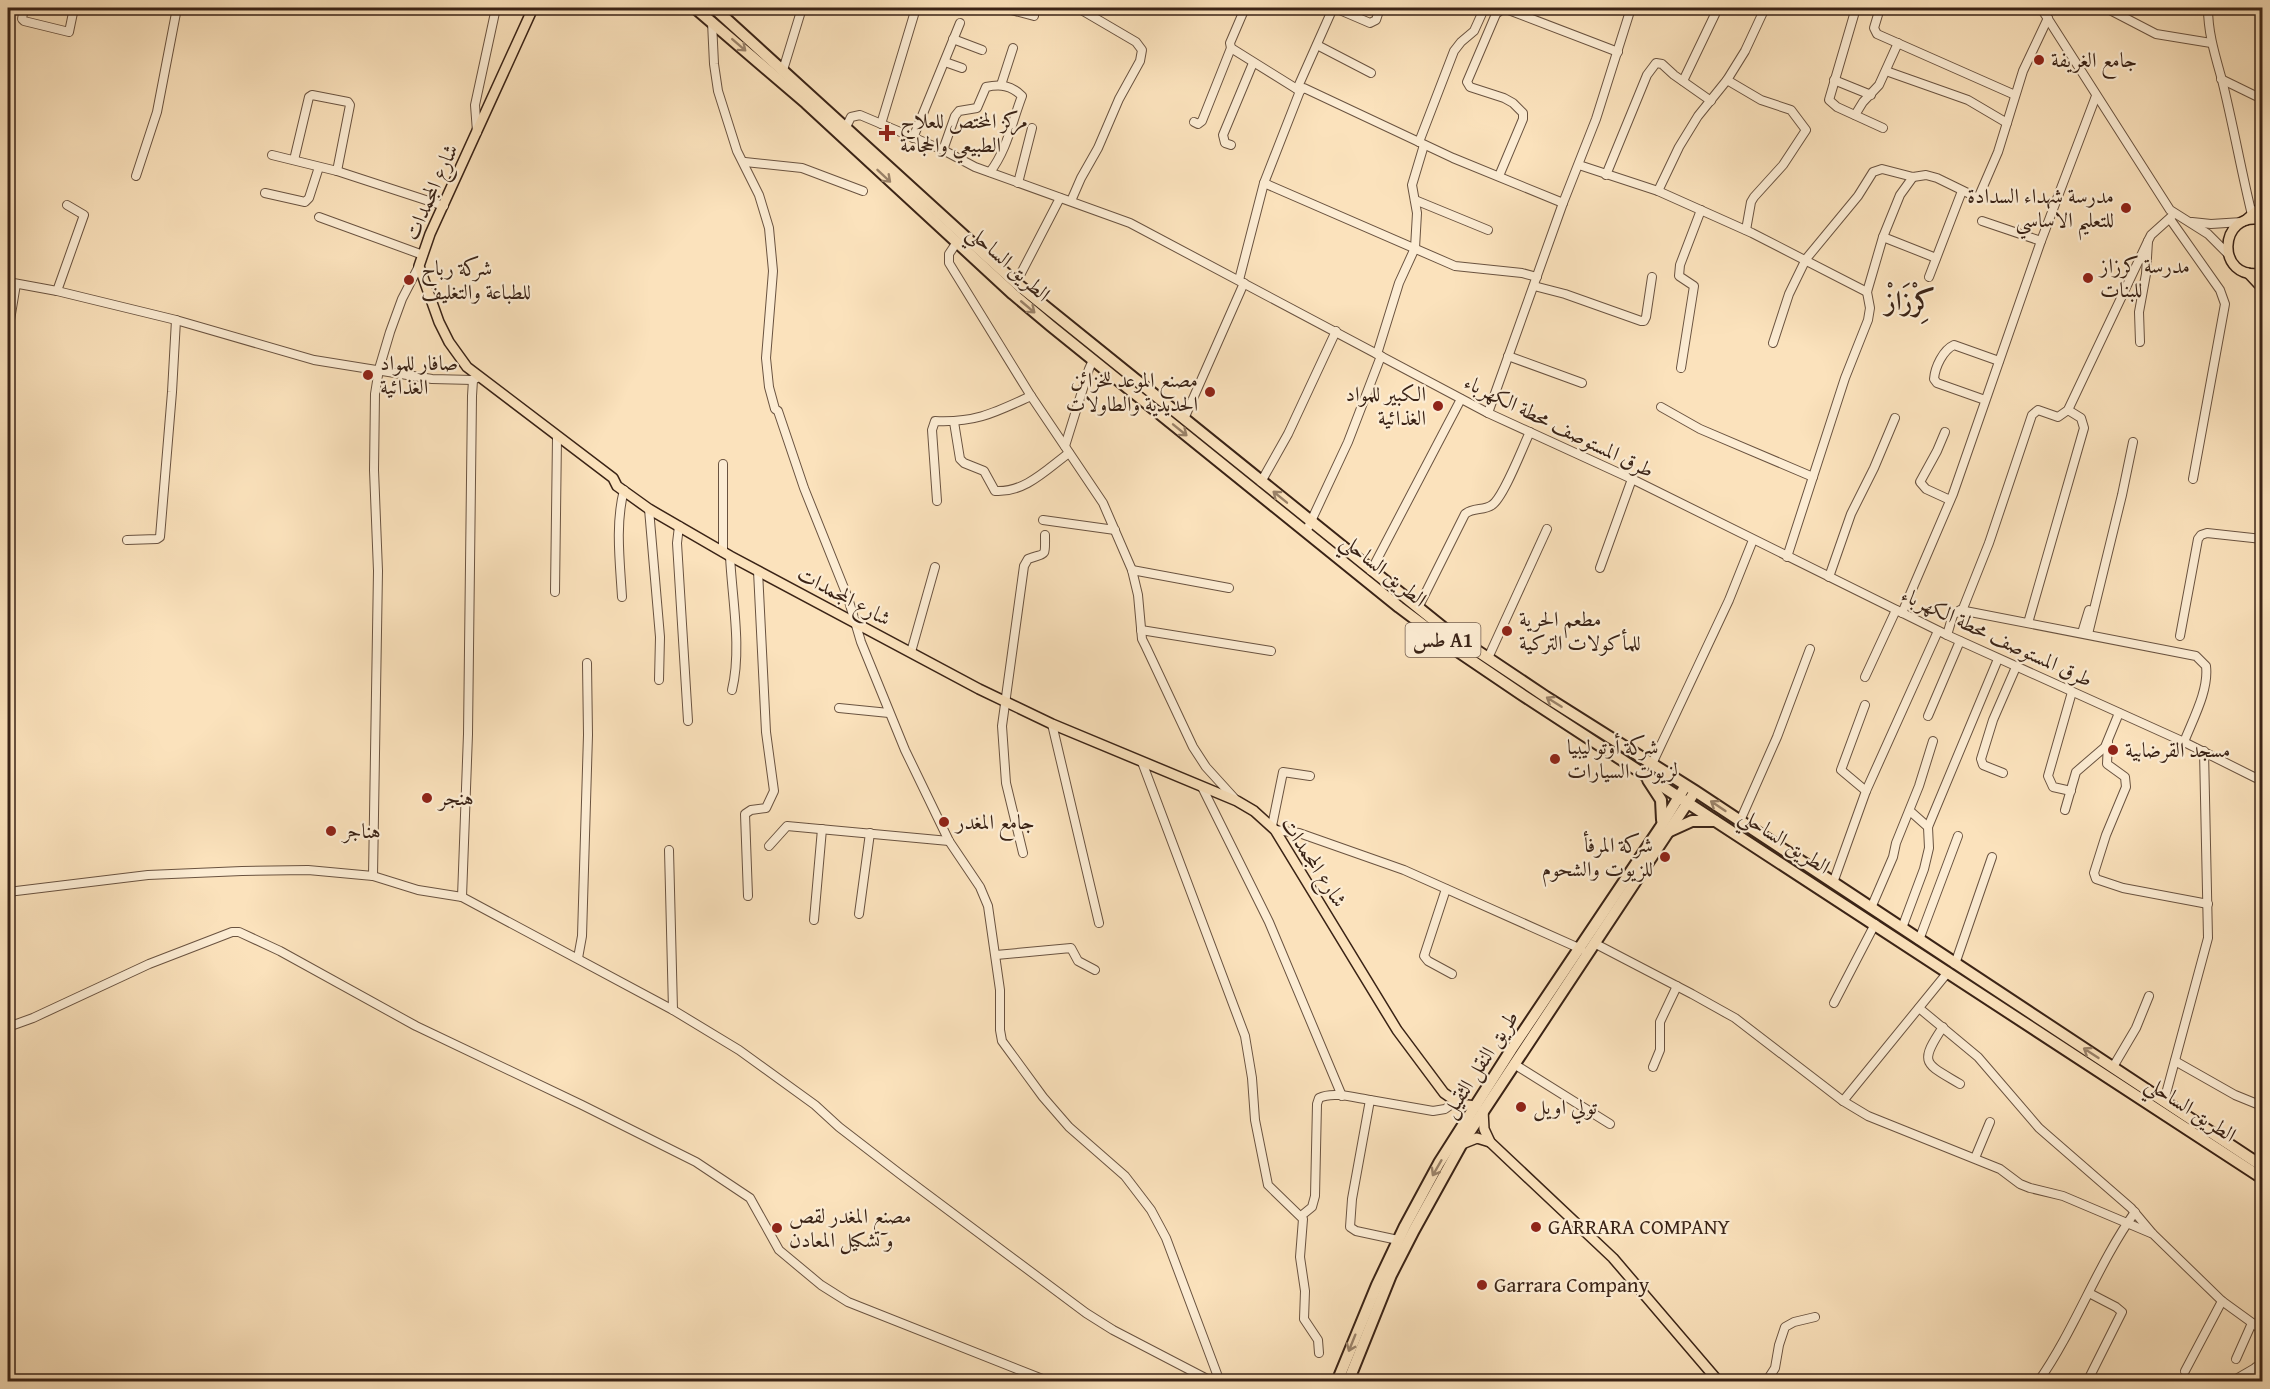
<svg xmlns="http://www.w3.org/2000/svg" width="2270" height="1389" font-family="'Gentium Book Plus',Amiri,serif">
	<rect width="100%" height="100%" fill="#fbe2bc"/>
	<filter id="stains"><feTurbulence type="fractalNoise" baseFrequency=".00333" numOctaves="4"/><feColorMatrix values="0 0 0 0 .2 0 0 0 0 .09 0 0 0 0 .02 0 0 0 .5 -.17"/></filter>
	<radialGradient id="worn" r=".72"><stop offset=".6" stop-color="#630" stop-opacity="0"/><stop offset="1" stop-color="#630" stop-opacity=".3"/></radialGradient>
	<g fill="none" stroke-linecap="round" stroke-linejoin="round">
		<!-- minor casing -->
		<g stroke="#6a5340" stroke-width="10">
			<g id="minor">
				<polyline points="24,8 22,19 24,21 69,32 74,8"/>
				<polyline points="1004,8 1034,16"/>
				<polyline points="1245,8 1230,43 1231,48 1300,91"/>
				<polyline points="1335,8 1370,23 1376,20 1380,8"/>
				<polyline points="1856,8 1829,100 1837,107 1883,128"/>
				<polyline points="1880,8 1874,28 1877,34 2015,95"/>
				<polyline points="2041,8 2170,210 2208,234 2229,255"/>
				<polyline points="2106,8 2156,34 2211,43"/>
				<path d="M2208,8c0,25 7,47 14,72 11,44 19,90 30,135"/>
				<polyline points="712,22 714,64 718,91 737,151 759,195 769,228 773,271 766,358 769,387 775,409 778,411 804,488 848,598 861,642 905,750 949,841 980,887 988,906 1000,990 1000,1030 1002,1041 1043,1097 1069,1127 1125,1176 1151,1210 1166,1238 1220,1382"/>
				<polyline points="953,39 982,50"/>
				<polyline points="1317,45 1371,73"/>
				<polyline points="945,62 962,68"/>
				<polyline points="783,70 802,8"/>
				<polyline points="1886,71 1968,100 2007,123"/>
				<polyline points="2221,79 2262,99"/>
				<polyline points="1727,80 1761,100 1791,110 1806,130 1783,165 1754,197 1751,202 1746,230"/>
				<polyline points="1834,80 1871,95"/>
				<polyline points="1683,81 1718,8"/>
				<polyline points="1001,85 1013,48"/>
				<polyline points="1297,89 1333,8"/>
				<polyline points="1855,115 1863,102 1879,85 1898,43"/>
				<polyline points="1194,122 1198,124 1202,121 1231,48"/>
				<polyline points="881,124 916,8"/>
				<polyline points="846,127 851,117 860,115 943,150 975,167 1130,223 1488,413 1632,479 1947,635 2184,742 2262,781"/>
				<polyline points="477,132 475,105 496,8"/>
				<polyline points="913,138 960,23"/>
				<polyline points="1419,142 1454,51 1461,42 1474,31 1484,9"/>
				<polyline points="1231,145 1225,143 1223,135 1253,63"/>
				<path d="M943,150l12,-34 4,-5 18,-3 9,-21c14,-3 25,-2 36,9 -10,26 -15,54 -32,76"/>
				<polyline points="272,155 337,171 444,206"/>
				<polyline points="294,160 309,97 312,95 348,102 350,105 337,171"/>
				<polyline points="745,162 802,168 863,191"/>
				<polyline points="1579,165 1658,191 1752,233 1867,292"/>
				<polyline points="1606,175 1647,75 1656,63 1662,64 1674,75 1711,101"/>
				<polyline points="136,176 157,112 177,8"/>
				<polyline points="1499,176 1523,119 1523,113 1513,103 1504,98 1470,87 1467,82 1496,14 1501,10 1506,9 1618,52"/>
				<polyline points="1018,183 1032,128"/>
				<polyline points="1264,183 1455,266 1522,273 1537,277"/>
				<polyline points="1658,191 1679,147 1698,116 1727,80 1745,51 1765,8"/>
				<polyline points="265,193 305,202 309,198 319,167"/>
				<polyline points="1415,200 1488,230"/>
				<polyline points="1071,201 1081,178 1098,148 1119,99 1140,61 1142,50 1136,42 1078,8"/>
				<polyline points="319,217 423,255"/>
				<polyline points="2170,219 2220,290 2225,304 2193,479"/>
				<polyline points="1982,221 2041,241"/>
				<polyline points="2192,222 2211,224 2242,222"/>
				<polyline points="1883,237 1936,258"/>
				<polyline points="957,242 949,254 949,263 1031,396 1103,503 1132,570 1138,595 1142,639 1146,647 1193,747 1206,767 1236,800"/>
				<polyline points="1929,277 1962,191"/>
				<polyline points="1239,280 1264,183 1300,91 1304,88 1453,158 1563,203"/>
				<polyline points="8,282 57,291 176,320 314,360 432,379 473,380"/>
				<polyline points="1016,283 1060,198"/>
				<polyline points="1534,286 1565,294 1641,321 1644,321 1646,317 1652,277"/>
				<polyline points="57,291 84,215 67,205"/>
				<polyline points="8,332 16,284"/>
				<polyline points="2140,342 2139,312 2146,274 2148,241 2151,235 2171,217"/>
				<polyline points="1773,343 1789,294 1806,259 1858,196 1873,172 1882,169 1913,177 1926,175 1937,178 1976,197 1979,196 1998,152 2023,71 2048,18"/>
				<polyline points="1377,354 1399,283 1415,248 1417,213 1412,185 1424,145"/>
				<polyline points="1508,356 1582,383"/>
				<polyline points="1681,368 1694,286 1679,276 1680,265 1701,210"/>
				<path d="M1985,400l-48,-17 -3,-4c1,-12 9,-29 20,-34l45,16"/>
				<polyline points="1661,407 1700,429 1813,477"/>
				<polyline points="1488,413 1563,203 1596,119 1631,8"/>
				<polyline points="1184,419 1244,283"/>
				<path d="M954,422l6,37 4,4 20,8 11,20c30,2 52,-22 74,-38"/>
				<polyline points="1945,432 1937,451 1920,482 1926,489 1950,500"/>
				<polyline points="1065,446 1089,369 1093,360"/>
				<polyline points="1261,482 1288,434 1336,331"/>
				<path d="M937,501l-5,-71 3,-9c41,2 61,-9 96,-25"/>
				<polyline points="649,509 660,637 659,680"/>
				<polyline points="1043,520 1115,530"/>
				<polyline points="679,526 677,543 688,721"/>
				<polyline points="1306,532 1348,442 1381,356"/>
				<polyline points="127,540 157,539 160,537 172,392 176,320"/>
				<polyline points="723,552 723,464"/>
				<path d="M730,556c2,42 12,93 2,134"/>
				<polyline points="1787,557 1845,378 1868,320 1870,308 1867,292 1883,237 1900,195 1913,177"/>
				<polyline points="1600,568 1632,479"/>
				<polyline points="1132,570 1229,588"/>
				<polyline points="1371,571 1461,399"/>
				<polyline points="1829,577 1851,514 1874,468 1895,418"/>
				<polyline points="555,592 557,437"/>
				<path d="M622,597c-2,-34 -7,-73 2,-107"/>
				<path d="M1418,608l47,-94c8,-7 19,-3 27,-9 12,-8 31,-59 38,-73"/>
				<polyline points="1962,611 1989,543 2032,415 2038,410 2058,417 2068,410 2148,241"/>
				<polyline points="1902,613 1953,494 2041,241 2096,96"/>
				<polyline points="2028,623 2084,428 2081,418 2068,410"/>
				<polyline points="1141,630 1271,651"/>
				<polyline points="2082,633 2089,610"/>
				<polyline points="2088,634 2122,495 2133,442"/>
				<path d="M1947,635l6,-20 7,-5 236,46 10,10c3,24 -13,53 -22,76"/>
				<polyline points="2180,636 2198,539 2201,535 2207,533 2262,539"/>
				<polyline points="911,652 935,567"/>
				<polyline points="1488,658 1547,529"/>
				<polyline points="1865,677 1896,610"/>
				<polyline points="1865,705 1841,770 1866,791"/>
				<polyline points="839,708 889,713"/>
				<polyline points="1928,716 1960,641"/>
				<polyline points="1052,724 1099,923"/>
				<polyline points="2108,742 2107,764 2125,777 2126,787 2106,835 2094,873 2096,879 2123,888 2208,904"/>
				<polyline points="1142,762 1245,1036 1252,1078 1255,1120 1268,1185 1303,1219 1300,1257 1305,1291 1304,1319 1318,1340 1319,1353"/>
				<polyline points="1652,764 1729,600 1753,540"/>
				<polyline points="2003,773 1983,765 1981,759 1993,720 2016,667"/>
				<polyline points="1202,787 1269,922 1342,1096"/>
				<polyline points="2071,791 2053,787 2048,776 2072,692"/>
				<polyline points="2065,810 2076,772 2105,747 2119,713"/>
				<polyline points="1910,811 1928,827"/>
				<polyline points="1740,821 1777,737 1810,649"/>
				<polyline points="1272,826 1283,772 1310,776"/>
				<polyline points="1275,830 1299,833 1404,870 1581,949"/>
				<polyline points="769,846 787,826 949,841"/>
				<polyline points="669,850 673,1010"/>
				<path d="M1023,853l-17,-70 -4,-57 22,-160 4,-7c19,-7 17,-1 17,-24"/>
				<polyline points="373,876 378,571 374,470 375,394 379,369 390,332 402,299 419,266"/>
				<polyline points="1833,883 1866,791 1938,631"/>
				<polyline points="1446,889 1424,956 1428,961 1452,974"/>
				<polyline points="8,892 148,875 242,871 308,870 373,876 418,890 462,897 673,1010 739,1050 815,1105 839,1127 900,1174 1086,1313 1113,1330 1213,1382"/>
				<polyline points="748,896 745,814 751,810 766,808 774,791 766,732 758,571"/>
				<polyline points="462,897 468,734 472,396 473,380 479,377"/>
				<polyline points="1871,908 1893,857 1896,843 1919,786 1933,741"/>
				<polyline points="859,914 870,833"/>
				<polyline points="814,920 822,829"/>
				<polyline points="1902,928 1924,869 1929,848 1928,827 1998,659"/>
				<polyline points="1919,940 1958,836"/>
				<polyline points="1594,943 1692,994 1735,1018 1843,1101 1868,1116 2000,1169 2020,1184 2030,1188 2063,1196 2153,1234 2222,1301 2262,1330"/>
				<polyline points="996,955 1071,948 1078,961 1095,970"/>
				<polyline points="578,958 582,936 588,735 587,663"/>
				<polyline points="1955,964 1992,857"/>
				<polyline points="1834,1003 1875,924"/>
				<polyline points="1919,1008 1978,1057 2039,1128 2131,1208 2152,1233"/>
				<polyline points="8,1027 33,1018 149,964 232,932 239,932 280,951 416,1026 582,1105 696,1162 750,1198 779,1250 821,1285 848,1302 1050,1382"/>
				<path d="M1943,1027c-25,37 -18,36 17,57"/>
				<polyline points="2175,1061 2235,1095 2262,1106"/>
				<polyline points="1514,1064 1610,1124"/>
				<polyline points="1653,1067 1660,1050 1660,1022 1677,986"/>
				<polyline points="2113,1067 2136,1028 2149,996"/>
				<polyline points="1843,1101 1948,972"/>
				<polyline points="2164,1101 2208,938 2204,751"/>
				<polyline points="1975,1158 1990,1122"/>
				<path d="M1301,1216l11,-9 3,-11 2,-92 2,-6c14,-7 37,0 51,2"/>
				<polyline points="1398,1240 1356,1231 1350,1227 1352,1199 1370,1100 1433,1111 1445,1109 1455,1102"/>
				<polyline points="2236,1359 2252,1323"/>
				<polyline points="2185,1371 2222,1301"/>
				<polyline points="1766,1382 1775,1368 1779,1345 1785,1327 1794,1322 1815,1317"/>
				<path d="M2038,1382c38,-54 59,-117 97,-170"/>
				<polyline points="2087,1382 2122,1312 2116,1307 2089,1293"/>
				<polyline points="2231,1382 2262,1364"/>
				<polyline points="2251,1382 2256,1367"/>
			</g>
		</g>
		<!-- major casing -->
		<g stroke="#3a2316" stroke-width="12">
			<g id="major">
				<polyline points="533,8 430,234 419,266 439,322 449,342 467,367 613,478 617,486 649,509 730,556 979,689 1052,724 1237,801 1254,811 1275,830 1397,1030 1444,1093 1460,1104 1475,1106"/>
				<polyline points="2246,220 2262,206"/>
				<path d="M2262,220c-44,-10 -47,62 0,53"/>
				<polyline points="2248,273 2262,288"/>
				<polyline points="1483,1110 1484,1129 1490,1142 1613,1258 1719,1382"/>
				<polyline points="1462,1144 1477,1138 1490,1142"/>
			</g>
		</g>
		<!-- highway casing -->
		<g stroke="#3a2316" stroke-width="14">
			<g id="highway">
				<polyline points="695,8 806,103 1013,294 1051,326 1399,607 1459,652 1521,694 2262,1178"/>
				<polyline points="714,8 1016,283 1446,630 1546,697 1695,791 2262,1166"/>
				<polyline points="1648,780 1661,800 1662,820"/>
				<polyline points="1670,831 1692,821 1715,821"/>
				<polyline points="1337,1382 1377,1285 1405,1226 1439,1163 1511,1050 1660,828 1683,790"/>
				<polyline points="1348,1382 1391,1275 1414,1230 1461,1145 1692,796"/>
			</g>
		</g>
		<!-- minor -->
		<use href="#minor" stroke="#fcecd3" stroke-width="8"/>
		<!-- major -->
		<use href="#major" stroke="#fbe2bc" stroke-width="9"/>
		<!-- highway -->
		<use href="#highway" stroke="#fbe2bc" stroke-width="10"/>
	</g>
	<!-- one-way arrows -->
	<defs><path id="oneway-shaft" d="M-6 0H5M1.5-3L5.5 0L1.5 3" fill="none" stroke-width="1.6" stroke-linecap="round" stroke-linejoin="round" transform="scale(1.5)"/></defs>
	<g stroke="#9a8269">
		<use href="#oneway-shaft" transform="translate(739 45) rotate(41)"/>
		<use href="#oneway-shaft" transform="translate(884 176) rotate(43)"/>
		<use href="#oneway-shaft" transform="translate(1028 307) rotate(40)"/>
		<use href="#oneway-shaft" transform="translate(1180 430) rotate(39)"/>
		<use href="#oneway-shaft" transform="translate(1280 497) rotate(-141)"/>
		<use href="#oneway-shaft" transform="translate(1554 702) rotate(-148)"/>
		<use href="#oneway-shaft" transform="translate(1718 806) rotate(-146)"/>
		<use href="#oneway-shaft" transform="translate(2091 1053) rotate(-147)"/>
		<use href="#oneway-shaft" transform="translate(1437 1168) rotate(120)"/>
		<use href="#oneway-shaft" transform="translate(1352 1343) rotate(112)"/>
	</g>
	<!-- markers -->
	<g fill="#8f2418" stroke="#fcecd3" stroke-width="2">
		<circle cx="2039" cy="60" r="6"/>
		<path d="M884 124h6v6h6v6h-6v6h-6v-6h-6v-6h6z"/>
		<circle cx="2126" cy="208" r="6"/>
		<circle cx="2088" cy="278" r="6"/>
		<circle cx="409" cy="280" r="6"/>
		<circle cx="368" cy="375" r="6"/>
		<circle cx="1210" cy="392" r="6"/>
		<circle cx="1438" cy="406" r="6"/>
		<circle cx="1507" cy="631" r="6"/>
		<circle cx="2113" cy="750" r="6"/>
		<circle cx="1555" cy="759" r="6"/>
		<circle cx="427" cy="798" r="6"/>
		<circle cx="944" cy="822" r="6"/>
		<circle cx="331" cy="831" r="6"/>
		<circle cx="1665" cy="857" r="6"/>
		<circle cx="1521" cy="1107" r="6"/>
		<circle cx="1536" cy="1227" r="6"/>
		<circle cx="777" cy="1228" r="6"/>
		<circle cx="1482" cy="1285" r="6"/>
	</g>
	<g text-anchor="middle" stroke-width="4.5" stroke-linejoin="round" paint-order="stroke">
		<!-- shield labels -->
		<rect fill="#fcecd3" stroke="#745f4f" stroke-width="1.5" x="1405.5" y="623" width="75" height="34" rx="4.5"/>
		<g font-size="20" font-weight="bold" fill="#3a2316">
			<text x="1443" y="647">طس A1</text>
		</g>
		<!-- poi labels -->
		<g font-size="21" fill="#3a2316" stroke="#fcecd3" text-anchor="start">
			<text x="2051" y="67">جامع الغريفة</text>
			<text x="900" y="128">مركز المختص للعلاج<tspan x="900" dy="24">الطبيعي والحجامة</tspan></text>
			<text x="2114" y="203" text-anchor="end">مدرسة شهداء السدادة<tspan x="2114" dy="24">للتعليم الاساسي</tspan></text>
			<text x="2100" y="273">مدرسة كرزاز<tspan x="2100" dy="24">للبنات</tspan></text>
			<text x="421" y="275">شركة رباح<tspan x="421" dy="24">للطباعة والتغليف</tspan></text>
			<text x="380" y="370">صافار للمواد<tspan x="380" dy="24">الغذائية</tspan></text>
			<text x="1198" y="387" text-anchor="end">مصنع الموعد للخزائن<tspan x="1198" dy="24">الحديدية والطاولات</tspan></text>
			<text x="1426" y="401" text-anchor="end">الكبير للمواد<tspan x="1426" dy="24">الغذائية</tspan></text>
			<text x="1519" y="626">مطعم الحرية<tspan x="1519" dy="24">للمأكولات التركية</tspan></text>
			<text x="1567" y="754">شركة أوتو ليبيا<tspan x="1567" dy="24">لزيوت السيارات</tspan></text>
			<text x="2125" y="757">مسجد القرضابية</text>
			<text x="439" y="805">هنجر</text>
			<text x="956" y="829">جامع المغدر</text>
			<text x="343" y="838">هناجر</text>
			<text x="1653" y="852" text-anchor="end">شركة المرفأ<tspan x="1653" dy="24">للزيوت والشحوم</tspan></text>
			<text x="1533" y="1114">تولي اويل</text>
			<text x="789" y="1223">مصنع المغدر لقص<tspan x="789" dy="24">و تشكيل المعادن</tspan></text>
			<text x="1548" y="1234">GARRARA COMPANY</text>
			<text x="1494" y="1292">Garrara Company</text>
		</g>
		<!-- street labels -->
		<g font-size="21" fill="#3a2316" stroke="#fcecd3">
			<text transform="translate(431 192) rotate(-66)" y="7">شارع المجمدات</text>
			<text transform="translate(1009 263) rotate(42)" y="7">الطريق الساحلي</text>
			<text transform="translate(1559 426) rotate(26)" y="7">طرق المستوصف محطة الكهرباء</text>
			<text transform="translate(1384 570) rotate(39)" y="7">الطريق الساحلي</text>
			<text transform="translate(844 596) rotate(28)" y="7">شارع المجمدات</text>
			<text transform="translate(1997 637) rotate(25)" y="7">طرق المستوصف محطة الكهرباء</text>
			<text transform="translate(1785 841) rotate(33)" y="7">الطريق الساحلي</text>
			<text transform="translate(1314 862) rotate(57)" y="7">شارع المجمدات</text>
			<text transform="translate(1480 1064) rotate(-57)" y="7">طريق النقل الثقيل</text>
			<text transform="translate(2191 1109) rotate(33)" y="7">الطريق الساحلي</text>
		</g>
		<!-- district labels -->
		<g font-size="27" font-weight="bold" fill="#3a2316" stroke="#fcecd3">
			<text x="1910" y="310">كِرْزَازْ</text>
		</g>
	</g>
	<!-- margin -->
	<rect width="2270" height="1389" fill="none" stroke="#fbe2bc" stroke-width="30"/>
	<rect x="9" y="9" width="2252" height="1371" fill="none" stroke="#3a2316" stroke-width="3"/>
	<rect x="15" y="15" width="2240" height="1359" fill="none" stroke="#3a2316" stroke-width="1.5"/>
	<rect width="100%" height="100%" filter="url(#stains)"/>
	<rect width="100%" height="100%" fill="url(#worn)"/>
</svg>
